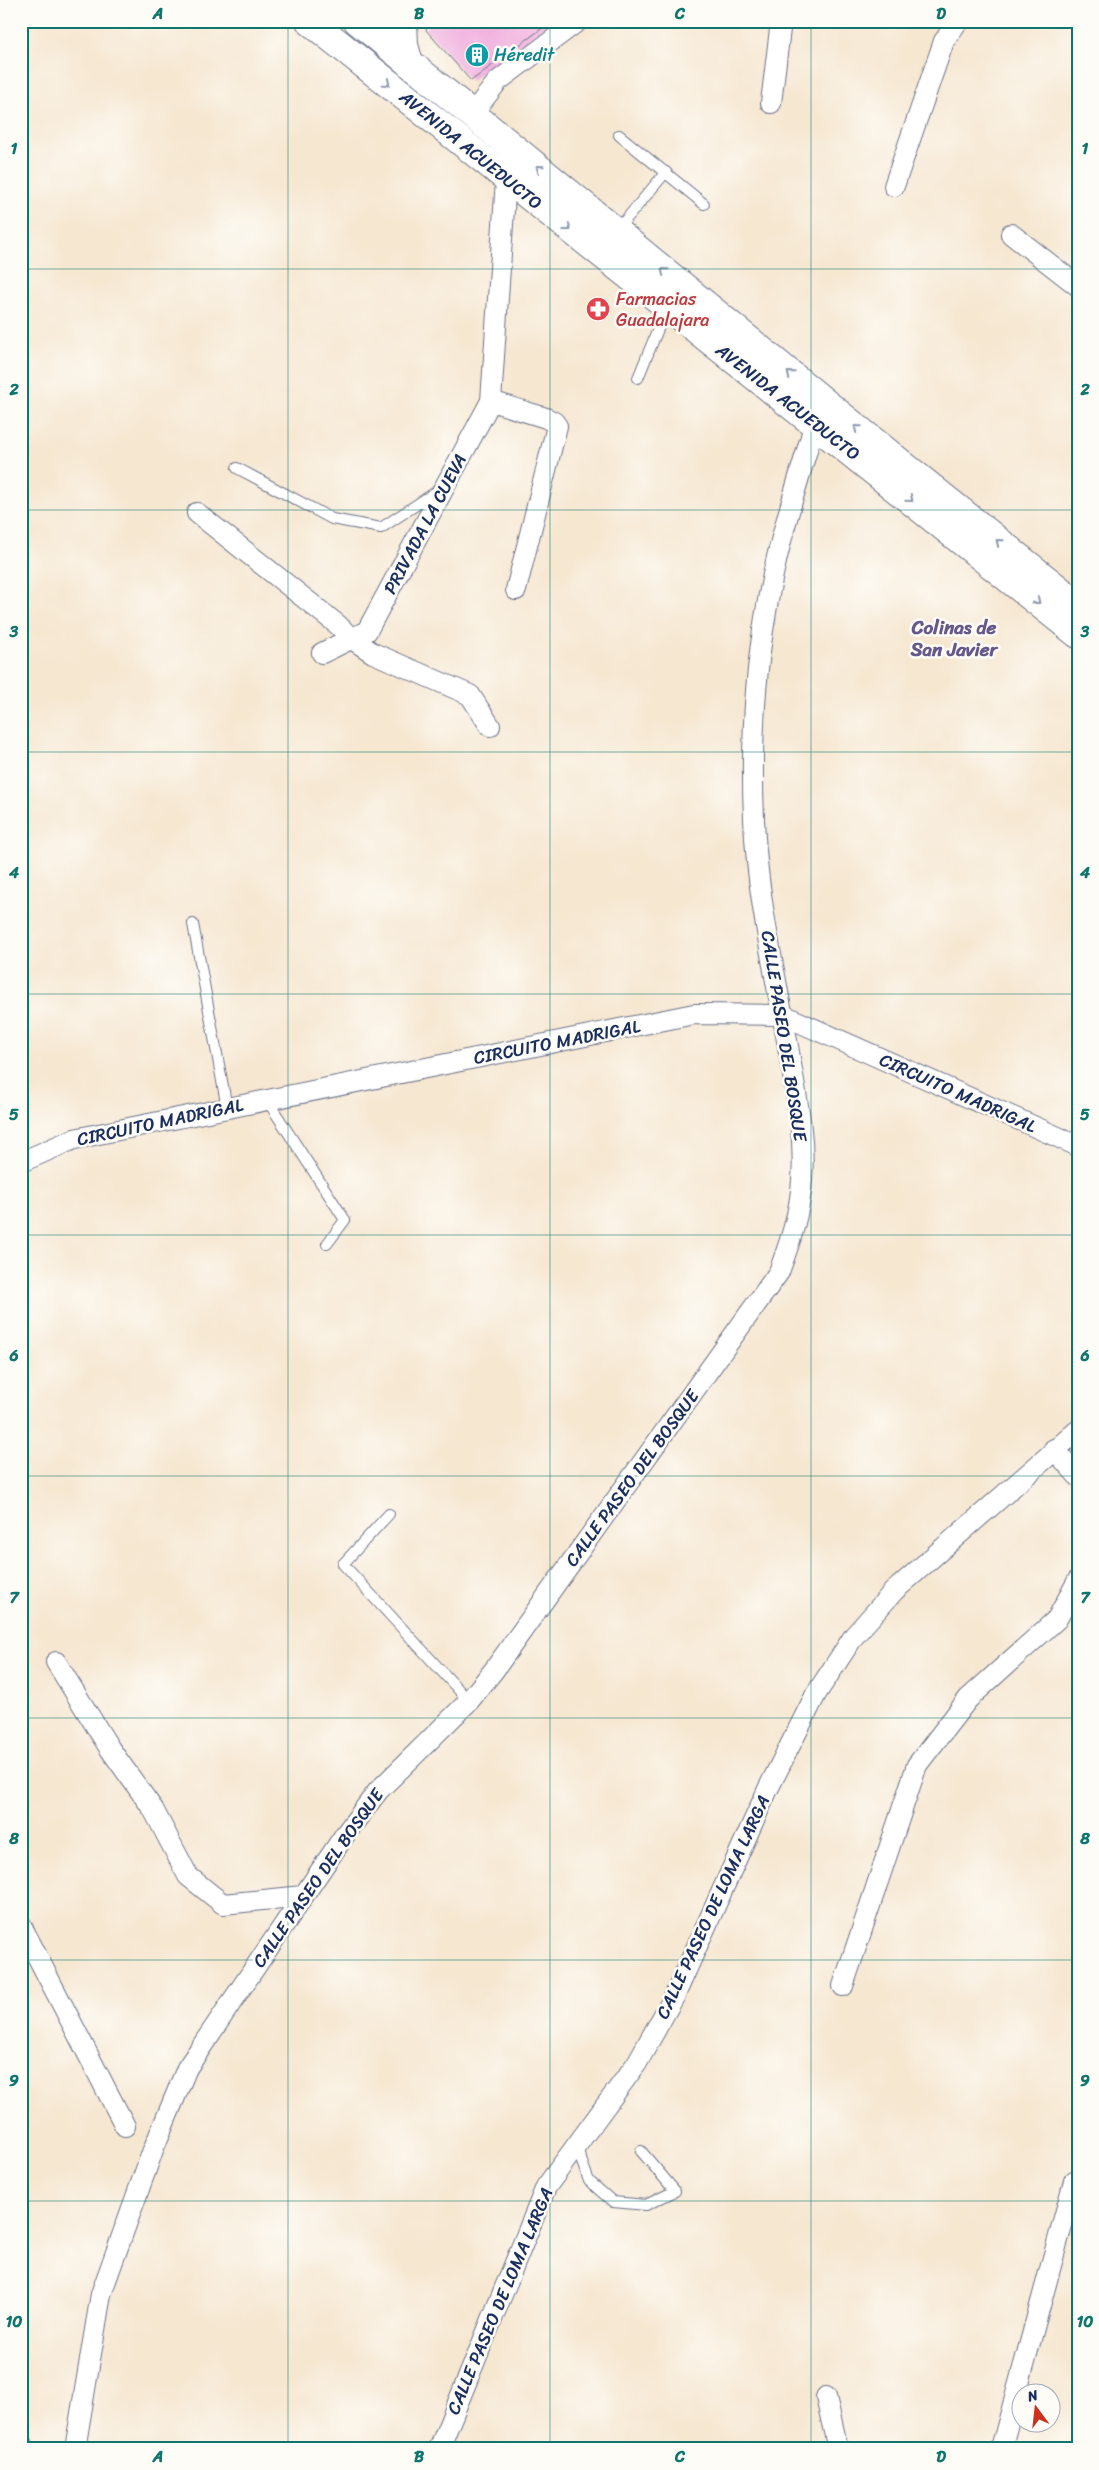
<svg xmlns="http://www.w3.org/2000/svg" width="1099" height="2470" font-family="Sriracha,sans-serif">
	<rect width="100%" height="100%" fill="#fdfcf7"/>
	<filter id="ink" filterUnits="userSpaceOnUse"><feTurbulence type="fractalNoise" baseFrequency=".02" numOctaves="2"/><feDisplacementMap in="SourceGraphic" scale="10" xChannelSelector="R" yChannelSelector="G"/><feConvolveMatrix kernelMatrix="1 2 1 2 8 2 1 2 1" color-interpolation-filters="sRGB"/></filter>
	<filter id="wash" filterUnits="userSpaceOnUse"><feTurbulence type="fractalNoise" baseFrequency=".0096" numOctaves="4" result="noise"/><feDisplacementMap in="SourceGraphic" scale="20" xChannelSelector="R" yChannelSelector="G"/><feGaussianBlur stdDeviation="1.12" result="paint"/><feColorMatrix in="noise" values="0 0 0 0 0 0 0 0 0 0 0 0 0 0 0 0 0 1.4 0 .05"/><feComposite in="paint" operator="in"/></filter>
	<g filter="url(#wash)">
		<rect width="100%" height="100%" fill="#f6e7d1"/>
		<g id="blocks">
			<!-- building -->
			<polygon fill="#f0a8dc" points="429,21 552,21 471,81 426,30"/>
		</g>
	</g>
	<g filter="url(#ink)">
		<use href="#blocks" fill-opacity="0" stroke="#686f86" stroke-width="1"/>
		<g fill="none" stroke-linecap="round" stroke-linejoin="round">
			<!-- lane casing -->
			<g stroke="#686f86" stroke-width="12">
				<g id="lane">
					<polyline points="619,135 704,204"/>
					<polyline points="617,230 666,172"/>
					<polyline points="638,378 667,307"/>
					<polyline points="237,468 332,519 381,528 439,490"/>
					<polyline points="193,924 227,1108"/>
					<polyline points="267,1100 345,1220 327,1244"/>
					<polyline points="389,1514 343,1564 469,1701"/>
					<polyline points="576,2146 589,2181 613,2202 646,2205 675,2191 641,2151"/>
				</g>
			</g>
			<!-- street casing -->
			<g stroke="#686f86" stroke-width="22">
				<g id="street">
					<polyline points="771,103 781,21"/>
					<polyline points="472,114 498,81 578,21"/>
					<polyline points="894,186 944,41 958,21"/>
					<polyline points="1011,234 1078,286"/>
					<polyline points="491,401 546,418 554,422 557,426 516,590"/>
					<polyline points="197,513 338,625 352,639 373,653 470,695 490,726"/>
					<polyline points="322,653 367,631 491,401 506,180"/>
					<polyline points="21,1162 74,1139 694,1014 783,1015 1078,1146"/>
					<polyline points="1054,1449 1078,1476"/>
					<polyline points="56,1662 110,1749 153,1809 188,1876 223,1904 303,1896"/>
					<polyline points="21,1925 125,2126"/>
					<polyline points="843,1986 917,1765 968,1699 1057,1619 1078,1580"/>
					<polyline points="826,2397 838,2449"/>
					<polyline points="21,2441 25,2449"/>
					<path d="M75,2449l26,-155 52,-144 34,-82 159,-235 32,-42 91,-90 25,-31 285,-398c11,-30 21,-59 23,-92 3,-40 -4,-77 -11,-116 -13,-81 -34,-162 -37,-245 -3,-69 0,-139 12,-207 10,-64 31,-127 49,-189l6,-9"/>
					<polyline points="439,2449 546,2187 637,2063 675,1995 768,1789 816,1694 854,1636 894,1591 1078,1430"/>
					<polyline points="1001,2449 1074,2181"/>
				</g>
			</g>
			<!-- secondary casing -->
			<g stroke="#686f86" stroke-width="30">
				<g id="secondary">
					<polyline points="310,21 1078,634"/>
					<polyline points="358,21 828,405 1078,605"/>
					<polyline points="403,21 404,45 409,63"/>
				</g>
			</g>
			<!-- lane -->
			<use href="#lane" stroke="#fff" stroke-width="10"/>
			<!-- street -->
			<use href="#street" stroke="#fff" stroke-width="20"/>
			<!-- secondary -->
			<use href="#secondary" stroke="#fff" stroke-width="28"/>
		</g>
		<!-- one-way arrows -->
		<defs><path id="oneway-chevron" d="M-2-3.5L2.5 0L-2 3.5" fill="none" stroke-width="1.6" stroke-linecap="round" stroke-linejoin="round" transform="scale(1.25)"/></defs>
		<g stroke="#8d97ae">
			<use href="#oneway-chevron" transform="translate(387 83) rotate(39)"/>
			<use href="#oneway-chevron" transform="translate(539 168) rotate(-141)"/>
			<use href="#oneway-chevron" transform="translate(568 228) rotate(38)"/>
			<use href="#oneway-chevron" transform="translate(664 271) rotate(-141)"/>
			<use href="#oneway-chevron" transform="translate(790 374) rotate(-141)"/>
			<use href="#oneway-chevron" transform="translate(857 428) rotate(-141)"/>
			<use href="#oneway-chevron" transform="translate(910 499) rotate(39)"/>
			<use href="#oneway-chevron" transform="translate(999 542) rotate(-141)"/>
			<use href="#oneway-chevron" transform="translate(1037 601) rotate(39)"/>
		</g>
	</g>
	<!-- grid -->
	<path fill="none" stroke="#0f766e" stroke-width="1" stroke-opacity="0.55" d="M288,21v2428M550,21v2428M811,21v2428M21,269h1057M21,510h1057M21,752h1057M21,994h1057M21,1235h1057M21,1476h1057M21,1718h1057M21,1960h1057M21,2201h1057"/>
	<!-- icons -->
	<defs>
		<g id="building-disc" transform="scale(1.25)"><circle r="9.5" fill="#0f9aa8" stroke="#fdfcf7"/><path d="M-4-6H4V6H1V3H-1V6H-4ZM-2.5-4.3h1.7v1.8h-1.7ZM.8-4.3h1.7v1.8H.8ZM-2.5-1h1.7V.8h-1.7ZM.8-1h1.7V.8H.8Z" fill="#fff"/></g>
		<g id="pharmacy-disc" transform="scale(1.25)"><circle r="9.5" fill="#e0444e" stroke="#fdfcf7"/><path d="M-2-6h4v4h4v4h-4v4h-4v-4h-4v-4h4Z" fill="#fff"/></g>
	</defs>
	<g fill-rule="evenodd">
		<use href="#building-disc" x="477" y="55"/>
		<use href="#pharmacy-disc" x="598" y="309"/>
	</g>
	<g text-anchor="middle" stroke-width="5" stroke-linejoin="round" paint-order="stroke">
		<!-- culture labels -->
		<g font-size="18" fill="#0d838f" stroke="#fdfcf7" text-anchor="start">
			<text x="494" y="61">Héredit</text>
		</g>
		<!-- street labels -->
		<g font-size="18" fill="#1b2f5e" stroke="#fdfcf7">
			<text transform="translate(471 150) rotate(39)" y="6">AVENIDA ACUEDUCTO</text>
			<text transform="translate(788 402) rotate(38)" y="6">AVENIDA ACUEDUCTO</text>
			<text transform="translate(425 524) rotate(-62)" y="6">PRIVADA LA CUEVA</text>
			<text transform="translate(784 1036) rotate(81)" y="6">CALLE PASEO DEL BOSQUE</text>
			<text transform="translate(557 1042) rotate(-11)" y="6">CIRCUITO MADRIGAL</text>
			<text transform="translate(958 1093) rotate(24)" y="6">CIRCUITO MADRIGAL</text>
			<text transform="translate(160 1122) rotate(-12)" y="6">CIRCUITO MADRIGAL</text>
			<text transform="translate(632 1478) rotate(-54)" y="6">CALLE PASEO DEL BOSQUE</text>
			<text transform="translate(318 1878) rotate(-55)" y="6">CALLE PASEO DEL BOSQUE</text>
			<text transform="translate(713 1907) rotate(-65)" y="6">CALLE PASEO DE LOMA LARGA</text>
			<text transform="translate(500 2301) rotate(-67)" y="6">CALLE PASEO DE LOMA LARGA</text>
		</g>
		<!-- health labels -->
		<g font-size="18" fill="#be3a42" stroke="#fdfcf7" text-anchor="start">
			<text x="616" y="305">Farmacias<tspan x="616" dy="21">Guadalajara</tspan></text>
		</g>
		<!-- neighbourhood labels -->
		<g font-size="19" font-weight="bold" fill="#66598a" stroke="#fdfcf7">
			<text x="954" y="634">Colinas de<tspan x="954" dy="22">San Javier</tspan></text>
		</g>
	</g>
	<!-- margin -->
	<rect width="1099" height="2470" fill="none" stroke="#fdfcf7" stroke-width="55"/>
	<!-- north arrow -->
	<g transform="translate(1036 2408) rotate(345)"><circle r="24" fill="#fdfcf7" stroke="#a3aaba"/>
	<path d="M0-4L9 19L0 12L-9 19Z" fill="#c8321e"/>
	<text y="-8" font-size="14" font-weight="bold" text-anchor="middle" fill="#1b2f5e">N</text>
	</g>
	<rect x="28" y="28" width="1044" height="2414" fill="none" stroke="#0f766e" stroke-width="2"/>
	<g font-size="16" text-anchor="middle" font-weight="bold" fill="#0f766e">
		<text x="158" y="19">A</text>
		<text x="419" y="19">B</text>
		<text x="680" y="19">C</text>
		<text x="941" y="19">D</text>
		<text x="14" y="154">1</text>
		<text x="1085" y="154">1</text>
		<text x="14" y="395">2</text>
		<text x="1085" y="395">2</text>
		<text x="14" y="637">3</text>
		<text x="1085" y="637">3</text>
		<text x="14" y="878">4</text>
		<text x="1085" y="878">4</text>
		<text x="14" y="1120">5</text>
		<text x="1085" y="1120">5</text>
		<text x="14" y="1361">6</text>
		<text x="1085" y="1361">6</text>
		<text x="14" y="1603">7</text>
		<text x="1085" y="1603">7</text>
		<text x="14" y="1844">8</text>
		<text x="1085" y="1844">8</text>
		<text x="14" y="2086">9</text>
		<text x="1085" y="2086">9</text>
		<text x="14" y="2327">10</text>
		<text x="1085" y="2327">10</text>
		<text x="158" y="2462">A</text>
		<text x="419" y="2462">B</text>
		<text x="680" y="2462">C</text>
		<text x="941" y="2462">D</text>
	</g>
</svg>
